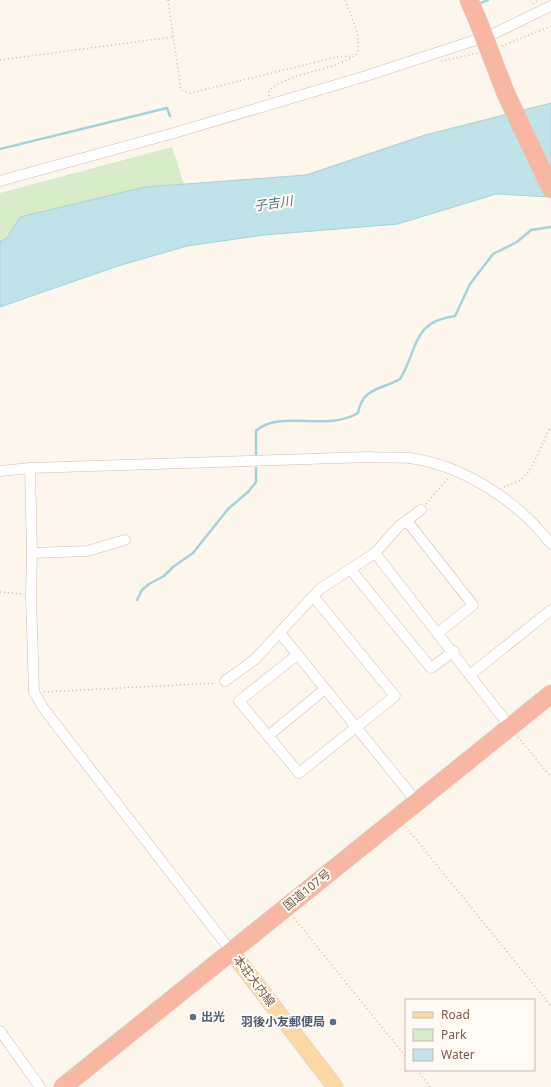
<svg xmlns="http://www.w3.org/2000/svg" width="551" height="1087" font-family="'Noto Sans','Noto Sans JP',sans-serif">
	<rect width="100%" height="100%" fill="#fdf6ec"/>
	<!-- green -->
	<polygon fill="#d8ecc9" points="172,147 184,184 145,187 20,217 6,239 0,241 0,193"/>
	<!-- water -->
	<polygon fill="#bfe3e8" stroke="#a5d3da" points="551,103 551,197 496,194 398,224 264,235 187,246 118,266 0,307 0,241 6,239 20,217 145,187 306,175 425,135"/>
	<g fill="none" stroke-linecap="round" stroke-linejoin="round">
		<!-- stream -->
		<g stroke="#a5d3da" stroke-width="2.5">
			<polyline points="478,4 488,0"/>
			<polyline points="0,149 167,108 170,116"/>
			<path d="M256,454v-23c23,-22 71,1 102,-18 5,-26 23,-23 42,-34 19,-31 11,-57 55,-63l15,-32 23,-30 24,-12 14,-12 20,-3"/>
			<polyline points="137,600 142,590 149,584 164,576 173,567 193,553 228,509 248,492 256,482 256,468"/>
		</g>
		<!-- street casing -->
		<g stroke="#d1beb0" stroke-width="11">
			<g id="street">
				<polyline points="0,181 174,133 366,76 491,35 551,6"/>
				<polyline points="30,468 32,553 31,596 34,692 44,709 231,951"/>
				<path d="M0,471l30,-3 339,-11c13,1 27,0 40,1 54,7 109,43 142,86"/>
				<polyline points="407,521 473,605 439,632"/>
				<polyline points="32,553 87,551 125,540"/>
				<polyline points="375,553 510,727"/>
				<polyline points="351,570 431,668 454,651"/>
				<polyline points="280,633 416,801"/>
				<polyline points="297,655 239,701 299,773 395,696 313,596"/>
				<polyline points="471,674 551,610"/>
				<polyline points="225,681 254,660 320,589 375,553 399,526 421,510"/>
				<polyline points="268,736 325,689"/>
				<polyline points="0,1031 40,1087"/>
			</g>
		</g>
		<!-- primary casing -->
		<g stroke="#dad1cd" stroke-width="17">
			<polyline id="primary" points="231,951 335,1087"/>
		</g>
		<!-- highway casing -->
		<g stroke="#dad1cd" stroke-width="19">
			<g id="highway">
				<polyline points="469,0 478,21"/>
				<polyline points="63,1087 551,694"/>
			</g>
		</g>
		<!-- path -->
		<g stroke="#d9b8a5" stroke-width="1.5" stroke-dasharray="1 3" stroke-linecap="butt">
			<polyline points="168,0 181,90 190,93 337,57 353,56"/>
			<polyline points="533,4 538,0"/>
			<polyline points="502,46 551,26"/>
			<polyline points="0,60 173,37"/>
			<polyline points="441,61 478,53"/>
			<path d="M269,96v-5c17,-16 48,-19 69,-27 7,-3 13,-6 19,-10 5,-18 -6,-37 -12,-54"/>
			<path d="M504,487c5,-2 10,-4 15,-6 15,-9 23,-40 32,-55"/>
			<polyline points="426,504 448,478"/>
			<polyline points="0,592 22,594"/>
			<polyline points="44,692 216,683"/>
			<polyline points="518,737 551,777"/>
			<polyline points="406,827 551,1006"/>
			<polyline points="294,918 406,1057"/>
			<polyline points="417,1070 430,1087"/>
		</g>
		<!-- street -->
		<use href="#street" stroke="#fff" stroke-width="10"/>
		<!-- primary -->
		<use href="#primary" stroke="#fbd9a5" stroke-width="16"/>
		<!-- highway -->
		<use href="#highway" stroke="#f7b7a3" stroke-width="18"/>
		<!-- highway-bridge casing -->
		<g stroke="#dad1cd" stroke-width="19" stroke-linecap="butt">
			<polyline id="highway-bridge" points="478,21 506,94 551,189"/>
		</g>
		<!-- highway-bridge -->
		<use href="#highway-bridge" stroke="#f7b7a3" stroke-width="18"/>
	</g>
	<!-- markers -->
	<g fill="#5c6f8a" stroke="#fffaf3" stroke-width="1.5">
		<circle cx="193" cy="1017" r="4"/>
		<circle cx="333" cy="1022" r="4"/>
	</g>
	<g text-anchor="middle" stroke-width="4" stroke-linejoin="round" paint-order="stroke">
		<!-- street labels -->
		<g font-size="12" fill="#7a5c4d" stroke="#fffaf3">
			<text transform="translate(307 890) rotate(-39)" y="4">国道107号</text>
			<text transform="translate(254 981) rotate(53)" y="4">本荘大内線</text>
		</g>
		<!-- service labels -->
		<g font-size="12" font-weight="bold" fill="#4e5e75" stroke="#fffaf3" text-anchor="start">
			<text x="201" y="1021">出光</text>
			<text x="325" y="1026" text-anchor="end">羽後小友郵便局</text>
		</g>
		<!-- water labels -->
		<g font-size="13" font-style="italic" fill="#437c86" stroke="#fffaf3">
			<text transform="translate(273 203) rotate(-8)" y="5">子吉川</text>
		</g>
	</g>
	<!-- legend -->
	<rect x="405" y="999" width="130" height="72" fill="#fffaf3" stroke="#cabbb1"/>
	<rect x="413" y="1012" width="20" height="6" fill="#fbd9a5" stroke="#cabbb1"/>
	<text x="441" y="1019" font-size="12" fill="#7a5c4d">Road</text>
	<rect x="413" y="1029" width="20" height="12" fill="#d8ecc9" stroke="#cabbb1"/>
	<text x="441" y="1039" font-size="12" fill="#7a5c4d">Park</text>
	<rect x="413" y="1049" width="20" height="12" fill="#bfe3e8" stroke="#cabbb1"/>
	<text x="441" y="1059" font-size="12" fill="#7a5c4d">Water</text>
</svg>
